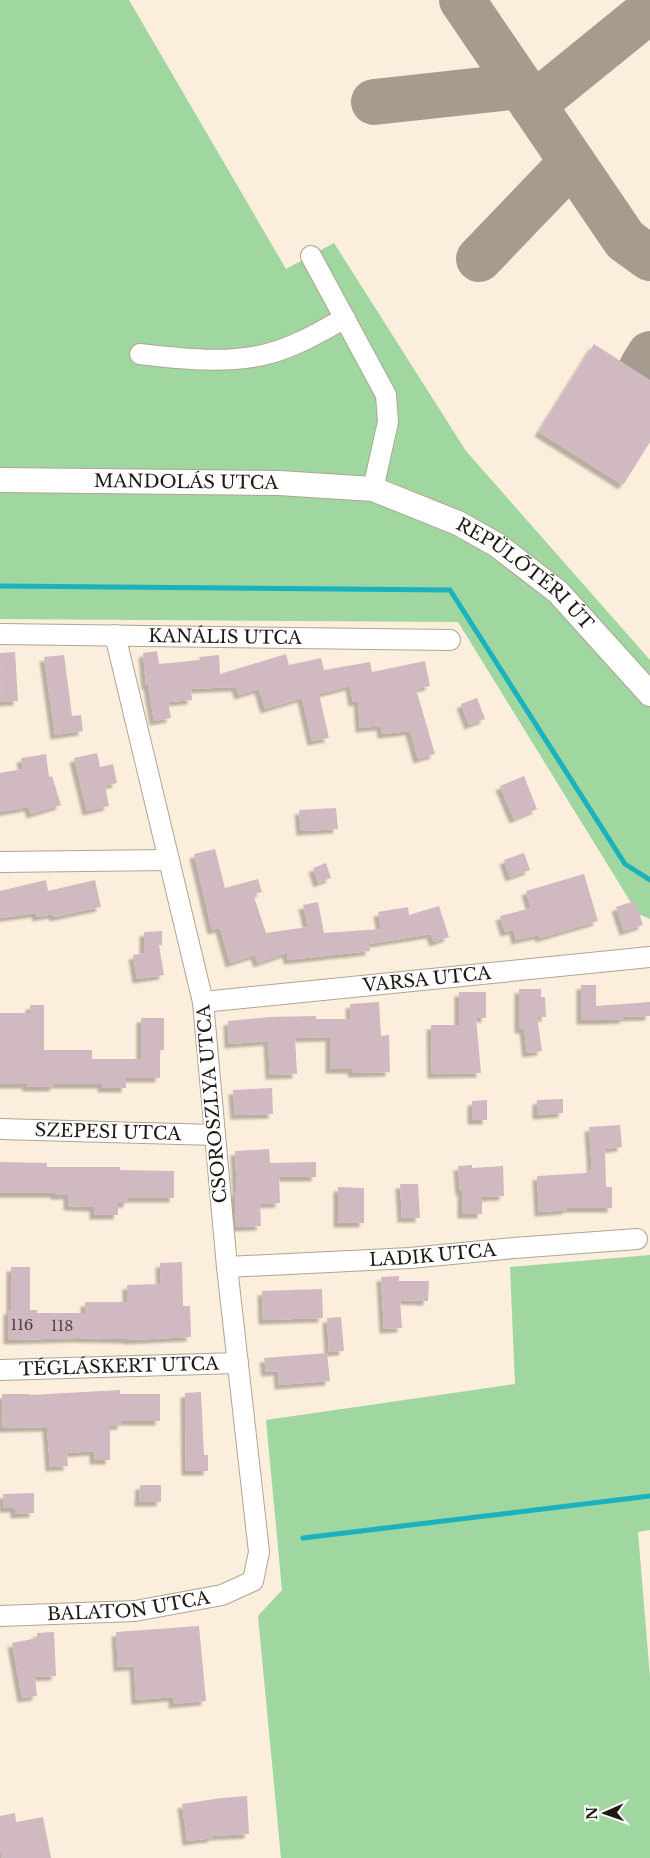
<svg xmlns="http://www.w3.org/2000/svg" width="650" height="1858" font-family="'Libre Baskerville',serif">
	<defs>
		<filter id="shadow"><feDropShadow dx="-4.5" dy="4.5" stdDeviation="1" flood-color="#0004"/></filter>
	</defs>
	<rect width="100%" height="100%" fill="#fbeedc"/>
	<!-- green -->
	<g fill="#a0d69f">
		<polygon points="0,0 129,0 286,269 334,243 466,451 650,660 650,919 638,914 458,622 0,619"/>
		<polygon points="650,1255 650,1530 638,1532 650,1678 650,1858 281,1858 258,1616 282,1590 266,1420 515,1384 510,1267"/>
	</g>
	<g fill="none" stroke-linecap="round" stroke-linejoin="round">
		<!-- stream -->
		<g stroke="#1bb2be" stroke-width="5">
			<polyline points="0,586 450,590 625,864 650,880"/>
			<polyline points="303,1538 650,1496"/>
		</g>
		<!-- taxiway -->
		<g stroke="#a69c8e" stroke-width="46">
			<polyline points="462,0 625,240 650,258"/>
			<polyline points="374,102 520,86"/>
			<polyline points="533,105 650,10"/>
			<polyline points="479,259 572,162"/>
			<polyline points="642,367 650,354"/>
		</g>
	</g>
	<!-- building -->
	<g fill="#d0b9c0" filter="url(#shadow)">
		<polygon points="594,344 650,380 650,442 623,485 539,432"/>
		<polygon points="157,651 159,664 200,660 199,657 219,655 220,674 286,654 289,665 321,658 324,670 370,662 372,672 425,661 430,686 416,689 435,754 418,759 410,731 382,734 381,726 360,728 358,701 353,702 350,686 319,694 329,738 312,741 302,698 265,709 259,689 239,695 236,687 191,689 192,700 168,702 171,718 154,721 148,685 146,685 143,653"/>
		<polygon points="15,652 18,701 1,702 0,653"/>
		<polygon points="64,655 72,716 81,715 83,731 55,735 44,657"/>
		<polygon points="477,698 485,719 469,725 461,704"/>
		<polygon points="97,753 100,767 113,764 117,783 105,786 109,806 87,811 74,758"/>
		<polygon points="46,754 49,777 52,776 61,805 31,814 29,807 0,812 0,773 23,769 21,758"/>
		<polygon points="524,776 537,809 514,819 500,786"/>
		<polygon points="336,808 338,829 301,831 299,810"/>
		<polygon points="215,849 225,888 258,879 262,892 253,894 266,933 308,927 303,905 318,902 324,933 381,929 378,912 408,907 409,915 439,906 449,937 434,942 431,934 369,944 370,951 288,960 287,953 258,963 255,955 230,963 220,928 212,930 194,854"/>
		<polygon points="524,853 530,870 510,877 504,860"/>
		<polygon points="326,863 331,878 318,883 313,868"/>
		<polygon points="584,874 598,921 540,938 539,935 516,940 514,930 505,932 500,916 531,908 526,891"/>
		<polygon points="46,880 48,891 95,880 101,907 54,917 53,914 37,917 36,913 0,918 0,891"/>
		<polygon points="635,901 643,925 624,931 616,907"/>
		<polygon points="162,931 162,945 159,945 164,975 137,979 133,955 144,953 144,932"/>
		<polygon points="581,985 596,985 596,1006 650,1002 650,1016 624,1017 624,1019 605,1020 581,1020"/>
		<polygon points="519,989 541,989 541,997 545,997 546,1017 537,1017 542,1051 527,1053 524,1029 519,1029"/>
		<polygon points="459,992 486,992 486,1018 476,1018 481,1073 432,1074 431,1025 459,1025"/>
		<polygon points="379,1002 381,1036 389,1035 390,1072 353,1073 352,1069 330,1069 330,1037 295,1038 297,1074 270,1075 268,1041 229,1044 228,1021 269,1017 316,1016 316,1019 351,1019 350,1004"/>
		<polygon points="30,1005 44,1005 44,1050 92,1050 92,1059 141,1059 141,1018 164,1018 164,1050 160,1050 160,1078 126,1078 126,1088 102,1088 102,1084 54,1084 54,1087 27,1087 27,1084 0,1084 0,1013 30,1013"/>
		<polygon points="272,1088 273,1114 235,1115 233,1090"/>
		<polygon points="563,1099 563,1113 537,1115 537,1100"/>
		<polygon points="487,1100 487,1120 472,1120 472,1101"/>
		<polygon points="620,1125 622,1147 605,1149 606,1187 612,1187 612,1208 567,1208 567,1210 539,1212 537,1176 587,1173 587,1170 592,1170 589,1127"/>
		<polygon points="269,1149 270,1163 316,1162 316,1177 279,1177 280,1203 260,1204 261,1226 236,1227 235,1192 237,1192 235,1151"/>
		<polygon points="0,1162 47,1163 47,1167 120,1167 120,1170 174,1171 174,1198 128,1198 128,1203 118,1203 118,1215 94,1215 94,1207 68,1206 68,1195 55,1195 55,1193 0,1193"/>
		<polygon points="472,1165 472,1168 503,1166 504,1196 482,1197 482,1214 462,1214 462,1191 460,1191 458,1166"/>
		<polygon points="400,1184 418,1184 420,1218 402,1218"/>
		<polygon points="338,1187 364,1188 364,1223 338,1223"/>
		<polygon points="182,1262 183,1306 190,1306 191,1337 128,1340 128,1339 77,1338 8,1340 8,1310 11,1310 11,1267 30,1267 30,1310 37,1310 37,1313 85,1313 85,1302 127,1302 127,1285 161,1284 160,1263"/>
		<polygon points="399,1276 399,1281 429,1281 428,1301 400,1300 402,1328 384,1329 381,1277"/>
		<polygon points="322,1289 323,1318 263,1320 262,1291"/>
		<polygon points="341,1317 344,1351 329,1352 327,1318"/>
		<polygon points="327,1353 330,1381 279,1385 278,1371 266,1372 264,1358"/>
		<polygon points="120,1390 120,1394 160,1394 160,1421 122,1421 122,1425 110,1426 110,1460 94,1460 94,1451 67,1453 68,1466 50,1467 47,1427 3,1428 2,1394 30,1394 30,1395"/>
		<polygon points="201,1392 204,1455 208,1455 208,1471 186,1471 185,1393"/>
		<polygon points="140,1485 161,1485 161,1502 139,1502"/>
		<polygon points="34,1493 34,1513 15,1514 15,1508 4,1508 3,1494"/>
		<polygon points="199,1626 206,1701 173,1704 173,1697 136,1700 134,1666 118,1667 116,1632"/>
		<polygon points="54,1632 56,1676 35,1677 37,1696 22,1698 12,1643 37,1638 37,1633"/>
		<polygon points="247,1796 249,1834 212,1836 213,1838 187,1841 182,1804 221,1798"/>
		<polygon points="15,1813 16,1822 43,1817 51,1858 2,1858 0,1847 0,1816"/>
	</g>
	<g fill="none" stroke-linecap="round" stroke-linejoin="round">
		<!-- minor casing -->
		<g stroke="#b0a494" stroke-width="22">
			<g id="minor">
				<polyline points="311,256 386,395 388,422 373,489"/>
				<path d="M140,354c42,5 86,10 127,0 28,-7 53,-22 78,-36"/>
				<path id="s1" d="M0,634l450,6"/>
				<polyline points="0,862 169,860"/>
				<path id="s2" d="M203,1002l447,-45"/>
				<path id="s3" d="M0,1129l215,6"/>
				<path id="s4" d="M227,1267l183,-9 104,-10 123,-9"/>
				<path id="s5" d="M0,1370l238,-7"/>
				<path id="s6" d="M0,1616l135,-5 87,-16 31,-14 6,-29 -32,-285 -24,-265 -88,-367"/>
			</g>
		</g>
		<!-- tertiary casing -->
		<g stroke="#b0a494" stroke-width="26">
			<g id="tertiary">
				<path id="s7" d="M0,480l279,3 94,6 85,34 39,22 61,47 92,102"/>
			</g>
		</g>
		<!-- minor -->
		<use href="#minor" stroke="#fff" stroke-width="20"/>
		<!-- tertiary -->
		<use href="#tertiary" stroke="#fff" stroke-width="24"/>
	</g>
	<g text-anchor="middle" stroke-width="4" stroke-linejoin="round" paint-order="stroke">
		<!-- number labels -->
		<g font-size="15" fill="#4b423f">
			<text x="22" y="1330">116</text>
			<text x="62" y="1331">118</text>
		</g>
		<!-- street labels -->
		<g font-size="18" fill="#1f1a14" stroke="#fdfdfd">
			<text dy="6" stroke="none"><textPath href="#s7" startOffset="186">MANDOLÁS UTCA</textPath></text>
			<text dy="6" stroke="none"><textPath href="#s7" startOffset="549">REPÜLŐTÉRI ÚT</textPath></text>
			<text dy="6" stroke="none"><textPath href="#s1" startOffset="225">KANÁLIS UTCA</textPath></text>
			<text dy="6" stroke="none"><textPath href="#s2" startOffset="225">VARSA UTCA</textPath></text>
			<text transform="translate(212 1104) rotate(-95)" y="6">CSOROSZLYA UTCA</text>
			<text dy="6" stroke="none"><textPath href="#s3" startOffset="108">SZEPESI UTCA</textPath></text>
			<text dy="6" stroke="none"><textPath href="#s4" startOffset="206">LADIK UTCA</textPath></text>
			<text dy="6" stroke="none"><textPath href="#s5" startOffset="119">TÉGLÁSKERT UTCA</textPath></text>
			<text dy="6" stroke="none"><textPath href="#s6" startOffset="129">BALATON UTCA</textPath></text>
		</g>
	</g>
	<!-- north arrow -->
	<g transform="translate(605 1813) rotate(268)" stroke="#fdfdfd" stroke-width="4" paint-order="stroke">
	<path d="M0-4L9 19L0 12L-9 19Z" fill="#1f1a14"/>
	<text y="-8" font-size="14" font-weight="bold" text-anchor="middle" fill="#1f1a14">N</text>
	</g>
</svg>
